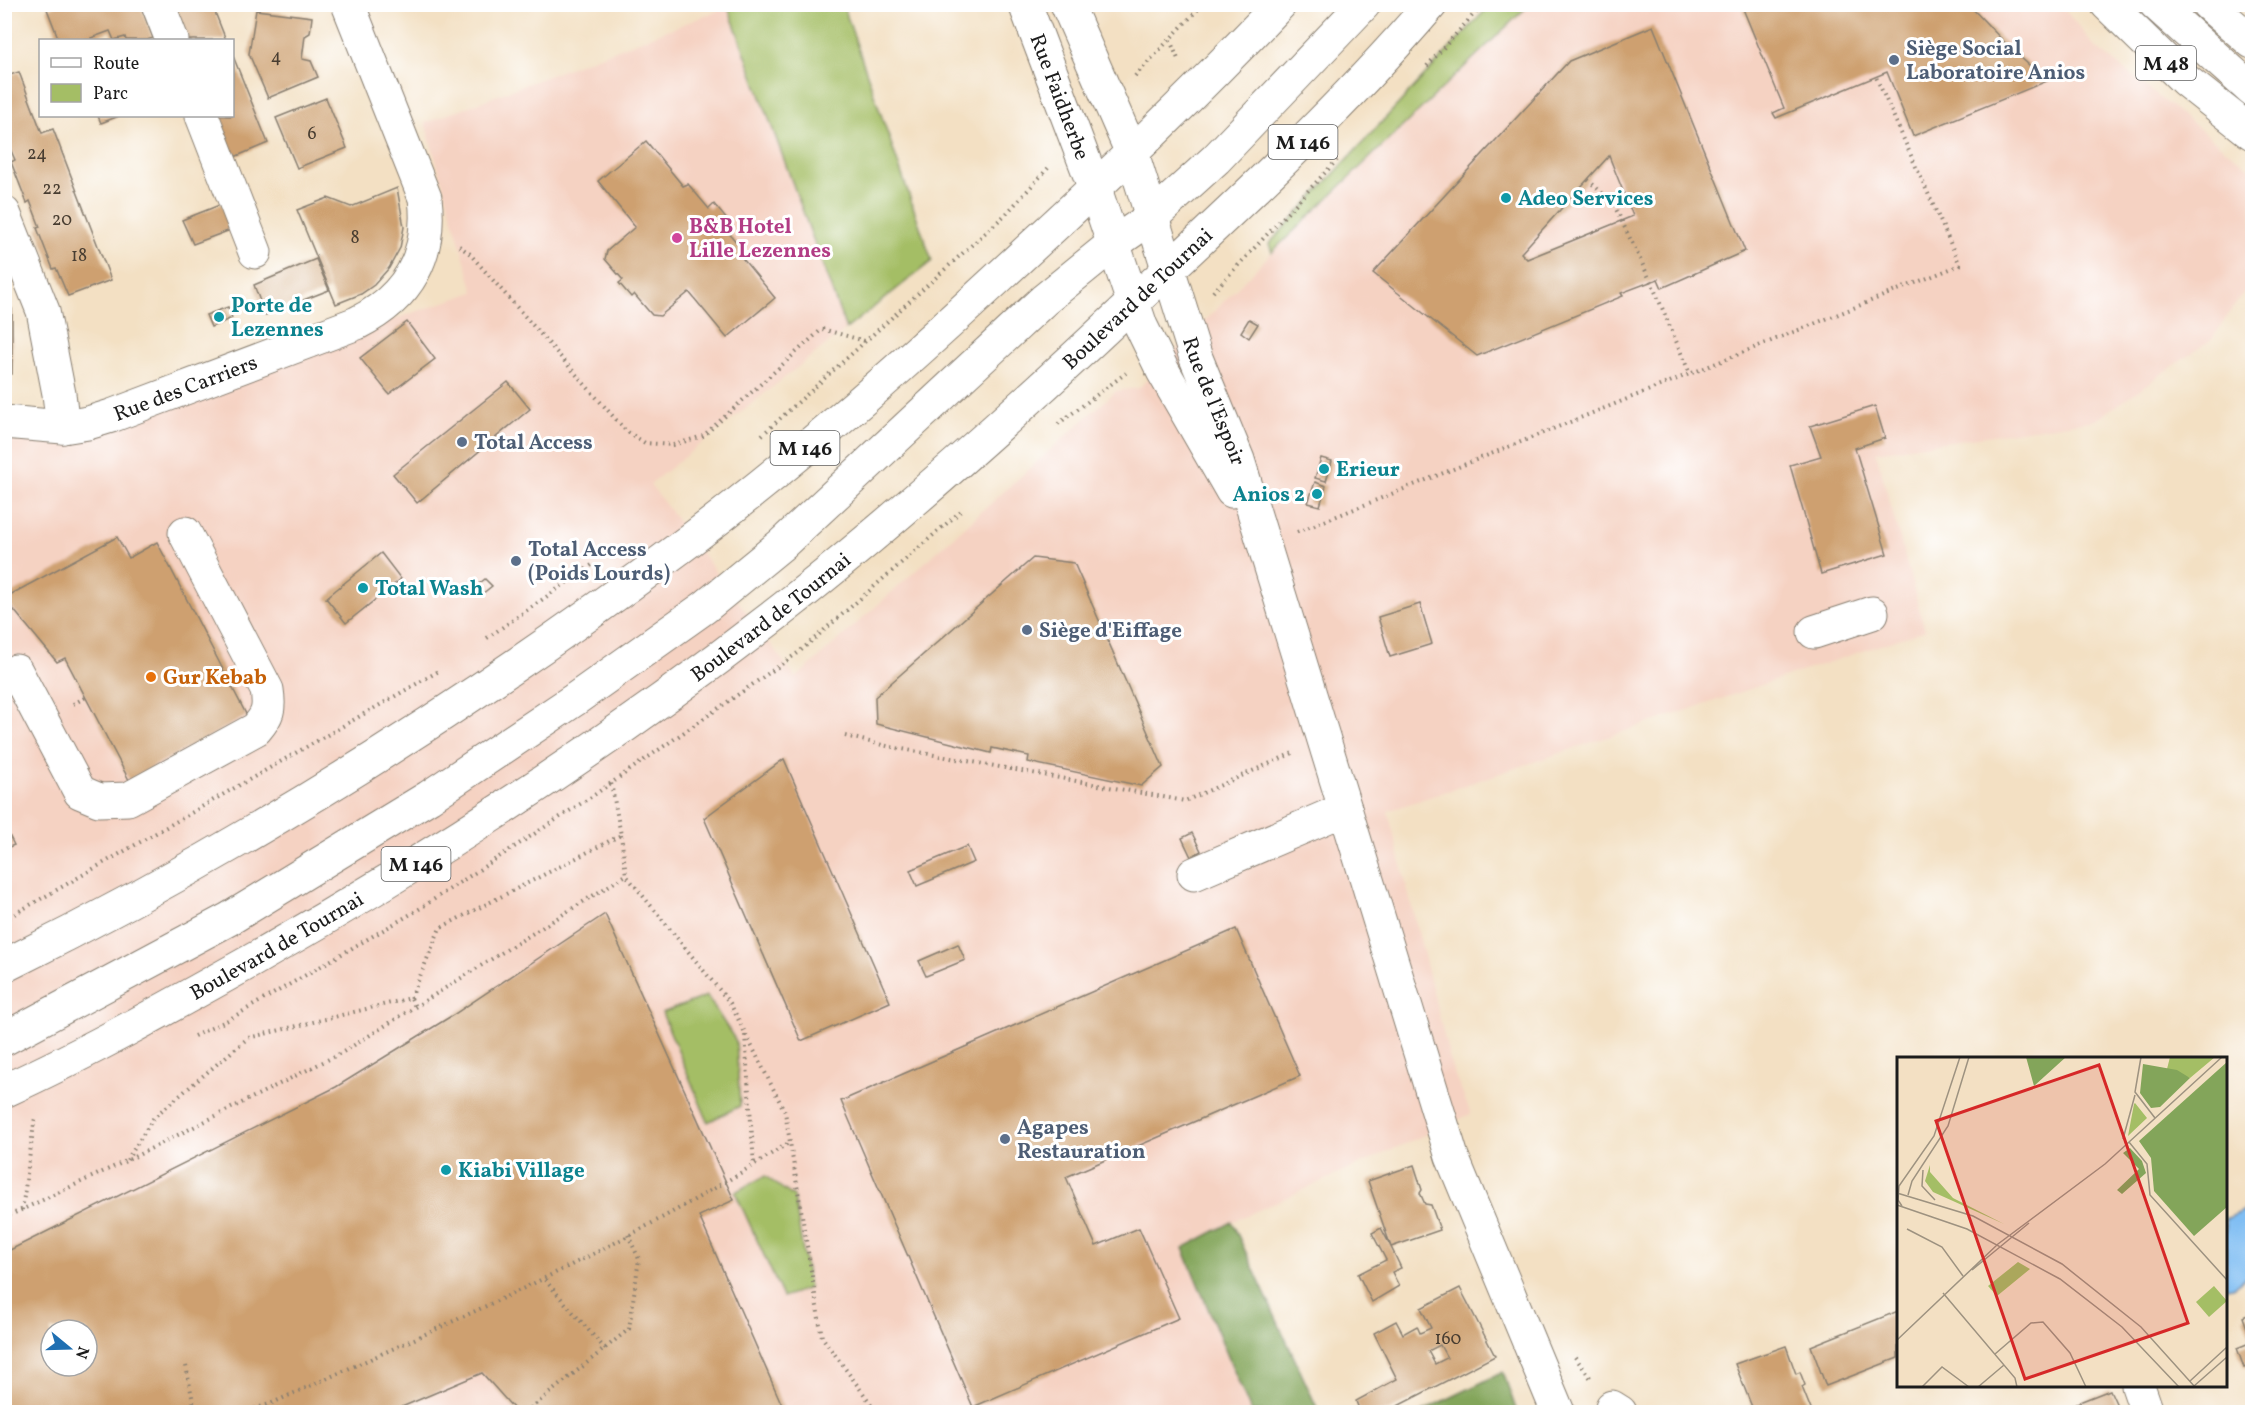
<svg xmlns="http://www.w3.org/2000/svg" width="2257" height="1417" font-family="Vollkorn,serif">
	<rect width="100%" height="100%" fill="#fff"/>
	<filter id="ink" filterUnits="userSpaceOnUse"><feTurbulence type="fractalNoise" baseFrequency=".0167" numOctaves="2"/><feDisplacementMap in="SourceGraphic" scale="12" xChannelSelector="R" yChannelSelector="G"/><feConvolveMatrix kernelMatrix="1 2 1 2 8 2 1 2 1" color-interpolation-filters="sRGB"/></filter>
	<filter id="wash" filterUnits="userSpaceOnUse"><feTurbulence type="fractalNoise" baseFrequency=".008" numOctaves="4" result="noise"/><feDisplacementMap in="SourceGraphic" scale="24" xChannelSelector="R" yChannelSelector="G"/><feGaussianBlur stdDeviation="1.35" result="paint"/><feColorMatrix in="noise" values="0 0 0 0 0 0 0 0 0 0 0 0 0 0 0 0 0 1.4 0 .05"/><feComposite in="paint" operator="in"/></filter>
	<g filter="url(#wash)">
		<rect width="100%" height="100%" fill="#f3e0c3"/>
		<!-- built -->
		<path fill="#f5d2c2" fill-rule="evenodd" d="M1529,5h532l34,42 157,123v110l-40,59 -116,81 -220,32 49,178 -537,181 64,257 19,46 -239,108 -49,25 68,165h-1246v-987l127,-17 342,-116 -49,-169 303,-116 118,322 -196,155 146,194 320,-287 23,-3 150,-153zM51,1330h36v36h-36z"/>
		<!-- green -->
		<g fill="#a4be65" stroke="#606d40" stroke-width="1.5">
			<polygon points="734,4 843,5 932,261 846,329 728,7"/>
			<polygon points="1491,4 1529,5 1272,252 1269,244"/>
			<polygon points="707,996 736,1041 740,1106 708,1122 662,1013"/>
			<polygon points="765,1176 794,1197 809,1288 783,1297 735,1192"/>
		</g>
		<!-- forest -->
		<g fill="#83a55a" stroke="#50603b" stroke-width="1.5">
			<polygon points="1232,1222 1319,1412 1251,1412 1183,1248"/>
			<polygon points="1503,1372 1517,1412 1421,1412"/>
		</g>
		<!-- water -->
		<polygon fill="#80bef3" stroke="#4e6d88" stroke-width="1.5" points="2247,1209 2252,1221 2252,1274 2232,1287 2226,1288 2226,1219"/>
		<g id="blocks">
			<!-- building -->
			<g fill="#cea070" fill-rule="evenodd">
				<polygon points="57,4 140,4 153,38 147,40 126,40 125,37 114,40 110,31 91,38 92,40 59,40 47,9"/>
				<polygon points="169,4 219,4 213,7 226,40 184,40"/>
				<polygon points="1741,4 1968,4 2009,47 2047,81 1913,136 1887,72 1776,118 1773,113 1784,108"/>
				<polygon points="256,10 312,17 310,33 305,36 302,59 311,61 318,77 268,98 249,54"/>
				<path d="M1653,26l92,225 -83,37 -4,-9 -37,14 2,3 -146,60 -104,-83 196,-212zM1609,156l24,60 -106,43 -6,-6z"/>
				<polygon points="233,56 268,143 232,158 215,116 232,116"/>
				<polygon points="19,72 42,133 53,129 111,280 68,296 56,268 53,269 37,228 40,227 30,201 27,203 11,162 15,160 9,146 4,148 4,77"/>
				<polygon points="326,98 347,148 297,168 276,118"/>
				<polygon points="98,116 119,116 101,123"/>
				<polygon points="646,141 683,186 688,184 709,209 714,204 728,221 722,225 743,250 738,253 775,298 727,338 689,292 660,316 652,315 634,294 631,297 619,283 623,280 605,259 607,251 635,227 598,181"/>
				<polygon points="397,188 404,227 400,248 389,268 374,285 361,294 336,304 297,210 328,198 351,207"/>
				<polygon points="222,204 233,229 193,244 182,220"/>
				<polygon points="316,259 329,290 265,315 254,285"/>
				<polygon points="228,307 232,318 211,327 206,315"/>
				<rect x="4" y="309" width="8" height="65"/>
				<polygon points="1249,319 1258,324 1249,338 1241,332"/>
				<polygon points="407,322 435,359 389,394 360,358"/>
				<polygon points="508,382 530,409 417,503 393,474"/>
				<polygon points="1875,406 1885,438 1855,448 1887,554 1821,574 1790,465 1821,456 1810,426"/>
				<polygon points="1321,458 1332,461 1326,481 1315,478"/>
				<polygon points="1315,482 1326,486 1320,506 1308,503"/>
				<polygon points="117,537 129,558 157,542 247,716 129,780 65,658 57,662 4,598"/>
				<polygon points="381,553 401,579 346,623 326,598"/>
				<polygon points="1033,558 1074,563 1163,767 1141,786 1028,762 1029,756 992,748 991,753 876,724 875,697"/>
				<polygon points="485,579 492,586 482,594 475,587"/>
				<polygon points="1420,604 1432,644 1390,657 1378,617"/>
				<polygon points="784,759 890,1002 801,1041 704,818"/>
				<polygon points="4,825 14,845 4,849"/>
				<polygon points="1192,833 1201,851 1191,857 1182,838"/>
				<polygon points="967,846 974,862 917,886 910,870"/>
				<path d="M605,914l129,286 -35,16 86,196h-273l3,-2 -33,-37 -92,39h-386v-159l332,-166 117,-72zM51,1330h36v36h-36z"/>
				<polygon points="1236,929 1300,1076 1066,1177 1096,1246 1139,1228 1179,1318 973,1407 841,1101"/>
				<polygon points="958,944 965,960 926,976 919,961"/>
				<polygon points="1414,1165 1422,1190 1420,1193 1425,1204 1431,1205 1440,1230 1391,1247 1401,1268 1392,1272 1399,1286 1372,1302 1358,1274 1386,1260 1372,1233 1381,1228 1391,1247 1368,1181"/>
				<path d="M1460,1288l35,68 -109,56h-26l-4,-11 41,-22 -23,-46 22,-12 7,13 14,-8 3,7 11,-5 -10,-20zM1440,1345l7,13 -12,6 -7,-13z"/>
				<polygon points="1898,1311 1898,1358 1826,1386 1811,1346"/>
				<polygon points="2252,1313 2252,1365 2244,1368 2237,1348 2252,1342 2243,1317"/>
				<polygon points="1786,1346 1796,1374 1800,1372 1805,1385 1802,1387 1812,1412 1754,1412 1735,1364"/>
				<polygon points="2110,1390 2120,1412 2054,1412"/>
			</g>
		</g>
	</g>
	<g filter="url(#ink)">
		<use href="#blocks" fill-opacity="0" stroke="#887e70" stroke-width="1.5"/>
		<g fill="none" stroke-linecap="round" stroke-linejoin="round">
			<!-- minor casing -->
			<g stroke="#887e70" stroke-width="35">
				<g id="minor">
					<polyline points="158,4 172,40"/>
					<path id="s1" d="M1025,4l70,185 46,137 22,45 69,120"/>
					<path id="s2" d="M1067,4l65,149 64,205 42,102 214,697 106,255"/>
					<polyline points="2156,4 2252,90"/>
					<polyline points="202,116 255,252"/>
					<polyline points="4,213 43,311 59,394 63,427"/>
					<path id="s3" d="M4,422l59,5 25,-4 23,-7 246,-93c52,-26 75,-68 68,-125l-77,-194"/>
					<polyline points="1814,632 1872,613"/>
					<path d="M16,671l64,121 19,8 29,-1 128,-70c12,-14 14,-20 11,-39l-82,-157"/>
					<polyline points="1194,874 1345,809"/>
					<polyline points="4,1039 229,919 429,797 574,700 705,607 782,544 1044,300 1113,244 1152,217 1216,159 1364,4"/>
					<polyline points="2138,1386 2147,1412"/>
					<polyline points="1612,1407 1620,1412"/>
				</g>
			</g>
			<!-- major casing -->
			<g stroke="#887e70" stroke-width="35">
				<g id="major">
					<polyline points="2107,4 2185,80 2252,133"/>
					<polyline points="2208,4 2252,42"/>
					<path d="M4,966c242,-119 470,-264 685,-425 118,-89 229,-188 337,-289 87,-80 173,-162 254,-248"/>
					<path id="s4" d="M4,1091c85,-39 167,-85 249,-131 192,-109 377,-230 550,-367 111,-89 217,-184 320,-281 106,-99 213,-197 308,-308"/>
				</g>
			</g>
			<!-- path -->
			<g stroke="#887e70" stroke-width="4" stroke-dasharray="1.5 4.5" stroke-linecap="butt">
				<polyline points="1170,40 1178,59"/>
				<polyline points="1427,66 1483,4"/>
				<polyline points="1135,76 1203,4"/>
				<polyline points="1588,180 1613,203 1652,284 1690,374"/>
				<polyline points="459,246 469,253 626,431 645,443 673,445 703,436 822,329 865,341"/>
				<polyline points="1213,292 1337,160"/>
				<polyline points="1058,424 1126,373"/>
				<polyline points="762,435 1006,214 1050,166"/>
				<polyline points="1297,532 1960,265 1876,77"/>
				<polyline points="487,638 592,565"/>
				<polyline points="73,704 86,697"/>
				<polyline points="845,736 891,747 1185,801 1293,753"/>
				<polyline points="621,835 626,875"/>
				<polyline points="4,920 439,671"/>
				<polyline points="411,998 440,928 621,835 611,783"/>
				<polyline points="745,1035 754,1165"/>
				<polyline points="194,1036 228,1020 416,911 594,795 799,652 961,511"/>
				<polyline points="127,1160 154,1117 248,1038 411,998 415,1007"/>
				<polyline points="22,1210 35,1117"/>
				<polyline points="4,1218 126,1161 343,1052 626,875 730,1003 785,1112 822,1337 877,1412"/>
				<polyline points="545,1280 605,1349"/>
				<polyline points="1575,1357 1592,1380"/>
				<polyline points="186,1366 195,1412"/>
				<path d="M243,1412l27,-8c177,-80 356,-156 520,-262"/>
				<polyline points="526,1412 629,1329 639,1259 628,1235"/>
			</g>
			<!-- minor -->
			<use href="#minor" stroke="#fff" stroke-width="33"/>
			<!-- major -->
			<use href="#major" stroke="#fff" stroke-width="33"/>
		</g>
	</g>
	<!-- markers -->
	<g fill="#5c6f8a" stroke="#fff" stroke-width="2">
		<circle cx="1894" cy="60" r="6"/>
		<circle cx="462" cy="442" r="6"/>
		<circle cx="516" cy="561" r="6"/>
		<circle cx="1027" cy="630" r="6"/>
		<circle cx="1005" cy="1139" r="6"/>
	</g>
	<g fill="#0f9aa8" stroke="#fff" stroke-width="2">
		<circle cx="1506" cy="198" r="6"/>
		<circle cx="219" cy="317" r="6"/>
		<circle cx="1324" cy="469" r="6"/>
		<circle cx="1317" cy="494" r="6"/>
		<circle cx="363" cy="588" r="6"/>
		<circle cx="446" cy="1170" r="6"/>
	</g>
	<circle fill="#d1479c" stroke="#fff" stroke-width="2" cx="677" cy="238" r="6"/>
	<circle fill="#e8710a" stroke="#fff" stroke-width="2" cx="151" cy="677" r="6"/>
	<g text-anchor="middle" stroke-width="6" stroke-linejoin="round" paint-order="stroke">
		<!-- number labels -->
		<g font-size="18" fill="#483d31">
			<text x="276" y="62">4</text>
			<text x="312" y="139">6</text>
			<text x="37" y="159">24</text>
			<text x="52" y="194">22</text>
			<text x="62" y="225">20</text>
			<text x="355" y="243">8</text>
			<text x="79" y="261">18</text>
			<text x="1448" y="1344">160</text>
		</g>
		<!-- shield labels -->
		<g fill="#fff" stroke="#606060" stroke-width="1.5">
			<rect x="2136" y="46" width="60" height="34" rx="4.5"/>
			<rect x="1268.5" y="125" width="69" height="34" rx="4.5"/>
			<rect x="770.5" y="431" width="69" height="34" rx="4.5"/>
			<rect x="381.5" y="847" width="69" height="34" rx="4.5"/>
		</g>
		<g font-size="20" font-weight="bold" fill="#1c1c1c">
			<text x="2166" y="70">M 48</text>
			<text x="1303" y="149">M 146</text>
			<text x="805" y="455">M 146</text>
			<text x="416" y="871">M 146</text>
		</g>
		<!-- service labels -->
		<g font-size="21" font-weight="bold" fill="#4e5e75" stroke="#fff" text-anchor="start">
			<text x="1906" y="55">Siège Social<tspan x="1906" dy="24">Laboratoire Anios</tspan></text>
			<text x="474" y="449">Total Access</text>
			<text x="528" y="556">Total Access<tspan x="528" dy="24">(Poids Lourds)</tspan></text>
			<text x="1039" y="637">Siège d'Eiffage</text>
			<text x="1017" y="1134">Agapes<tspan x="1017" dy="24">Restauration</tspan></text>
		</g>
		<!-- street labels -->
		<g font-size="21" fill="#1c1c1c" stroke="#fff">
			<text dy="7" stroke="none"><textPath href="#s1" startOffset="99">Rue Faidherbe</textPath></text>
			<text dy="7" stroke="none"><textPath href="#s4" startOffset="1389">Boulevard de Tournai</textPath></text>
			<text dy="7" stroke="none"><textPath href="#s3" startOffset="188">Rue des Carriers</textPath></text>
			<text dy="7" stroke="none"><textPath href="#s2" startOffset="424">Rue de l'Espoir</textPath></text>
			<text dy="7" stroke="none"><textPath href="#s4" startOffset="903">Boulevard de Tournai</textPath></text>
			<text dy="7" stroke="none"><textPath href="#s4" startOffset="309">Boulevard de Tournai</textPath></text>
		</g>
		<!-- culture labels -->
		<g font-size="21" font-weight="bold" fill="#0d838f" stroke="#fff" text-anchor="start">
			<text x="1518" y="205">Adeo Services</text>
			<text x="231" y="312">Porte de<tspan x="231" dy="24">Lezennes</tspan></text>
			<text x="1336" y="476">Erieur</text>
			<text x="1305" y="501" text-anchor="end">Anios 2</text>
			<text x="375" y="595">Total Wash</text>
			<text x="458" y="1177">Kiabi Village</text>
		</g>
		<!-- hotel labels -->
		<g font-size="21" font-weight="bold" fill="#b23c85" stroke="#fff" text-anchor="start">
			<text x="689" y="233">B&amp;B Hotel<tspan x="689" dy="24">Lille Lezennes</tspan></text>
		</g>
		<!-- food labels -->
		<g font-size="21" font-weight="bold" fill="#c56008" stroke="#fff" text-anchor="start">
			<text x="163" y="684">Gur Kebab</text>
		</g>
	</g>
	<!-- overview -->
	<g transform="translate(1897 1057)">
		<rect width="330" height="330" fill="#f3e0c3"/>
		<path d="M273,0h45l-25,21 -23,-9zM238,46l12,15 -19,18 6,-32zM33,108v7l23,26 51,26 -71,-32 -8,-11zM121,205l12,7 -33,27 -9,-10zM317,229l13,15 -18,16 -13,-15z" fill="#a4be65"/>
		<path d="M129,0h40l-32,29zM330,5v145l-33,29 -40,-45 -3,-33 -12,-17zM246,7l34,6 13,8 -30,29 -9,1 -11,-15zM233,91l12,13 4,12 -24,21 -5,-4 22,-21 -16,-16z" fill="#83a55a"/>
		<path fill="none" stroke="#9d9280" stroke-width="1.5" d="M244,0l-6,35 20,26M226,82l12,-44M232,85l18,22 3,31 77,85M26,113l-1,16 13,14M0,136l76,23 89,48 79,63 54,60M11,138l4,-14 36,-55 21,-69M0,148l70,24 93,50 62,48 57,60M5,149l-4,-6 1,-14 35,-50 26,-79M10,172l35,18 21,29M75,213l57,-47M46,236l72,85 2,9M0,283l101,-96 107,-80 117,-107M98,297l36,-31 12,-1 27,31 16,34M293,324l37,-34M297,329l33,-29M25,330l20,-20 27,20M81,330l26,-22"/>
		<path fill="#d62828" fill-opacity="0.15" stroke="#d62828" stroke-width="3" d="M202,8l89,258 -163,56 -89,-258z"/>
		<rect width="330" height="330" fill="none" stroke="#1c1c1c" stroke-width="3"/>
	</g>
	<!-- margin -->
	<rect width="2257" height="1417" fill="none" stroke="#fff" stroke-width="24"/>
	<!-- legend -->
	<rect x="39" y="39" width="195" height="78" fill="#ffffff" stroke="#a4a4a4" stroke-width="1.5"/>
	<rect x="51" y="58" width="30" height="9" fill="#ffffff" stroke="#a4a4a4" stroke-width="1.5"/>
	<text x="93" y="69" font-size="18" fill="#1c1c1c">Route</text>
	<rect x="51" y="84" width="30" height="18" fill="#a4be65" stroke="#a4a4a4" stroke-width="1.5"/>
	<text x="93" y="99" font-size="18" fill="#1c1c1c">Parc</text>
	<!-- north arrow -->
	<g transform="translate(69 1348) rotate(109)"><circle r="28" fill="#ffffff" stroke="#a4a4a4" stroke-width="1.5"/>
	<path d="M0-4.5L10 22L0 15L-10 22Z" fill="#1f6fb2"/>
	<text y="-9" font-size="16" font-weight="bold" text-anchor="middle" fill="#1c1c1c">N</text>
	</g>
</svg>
